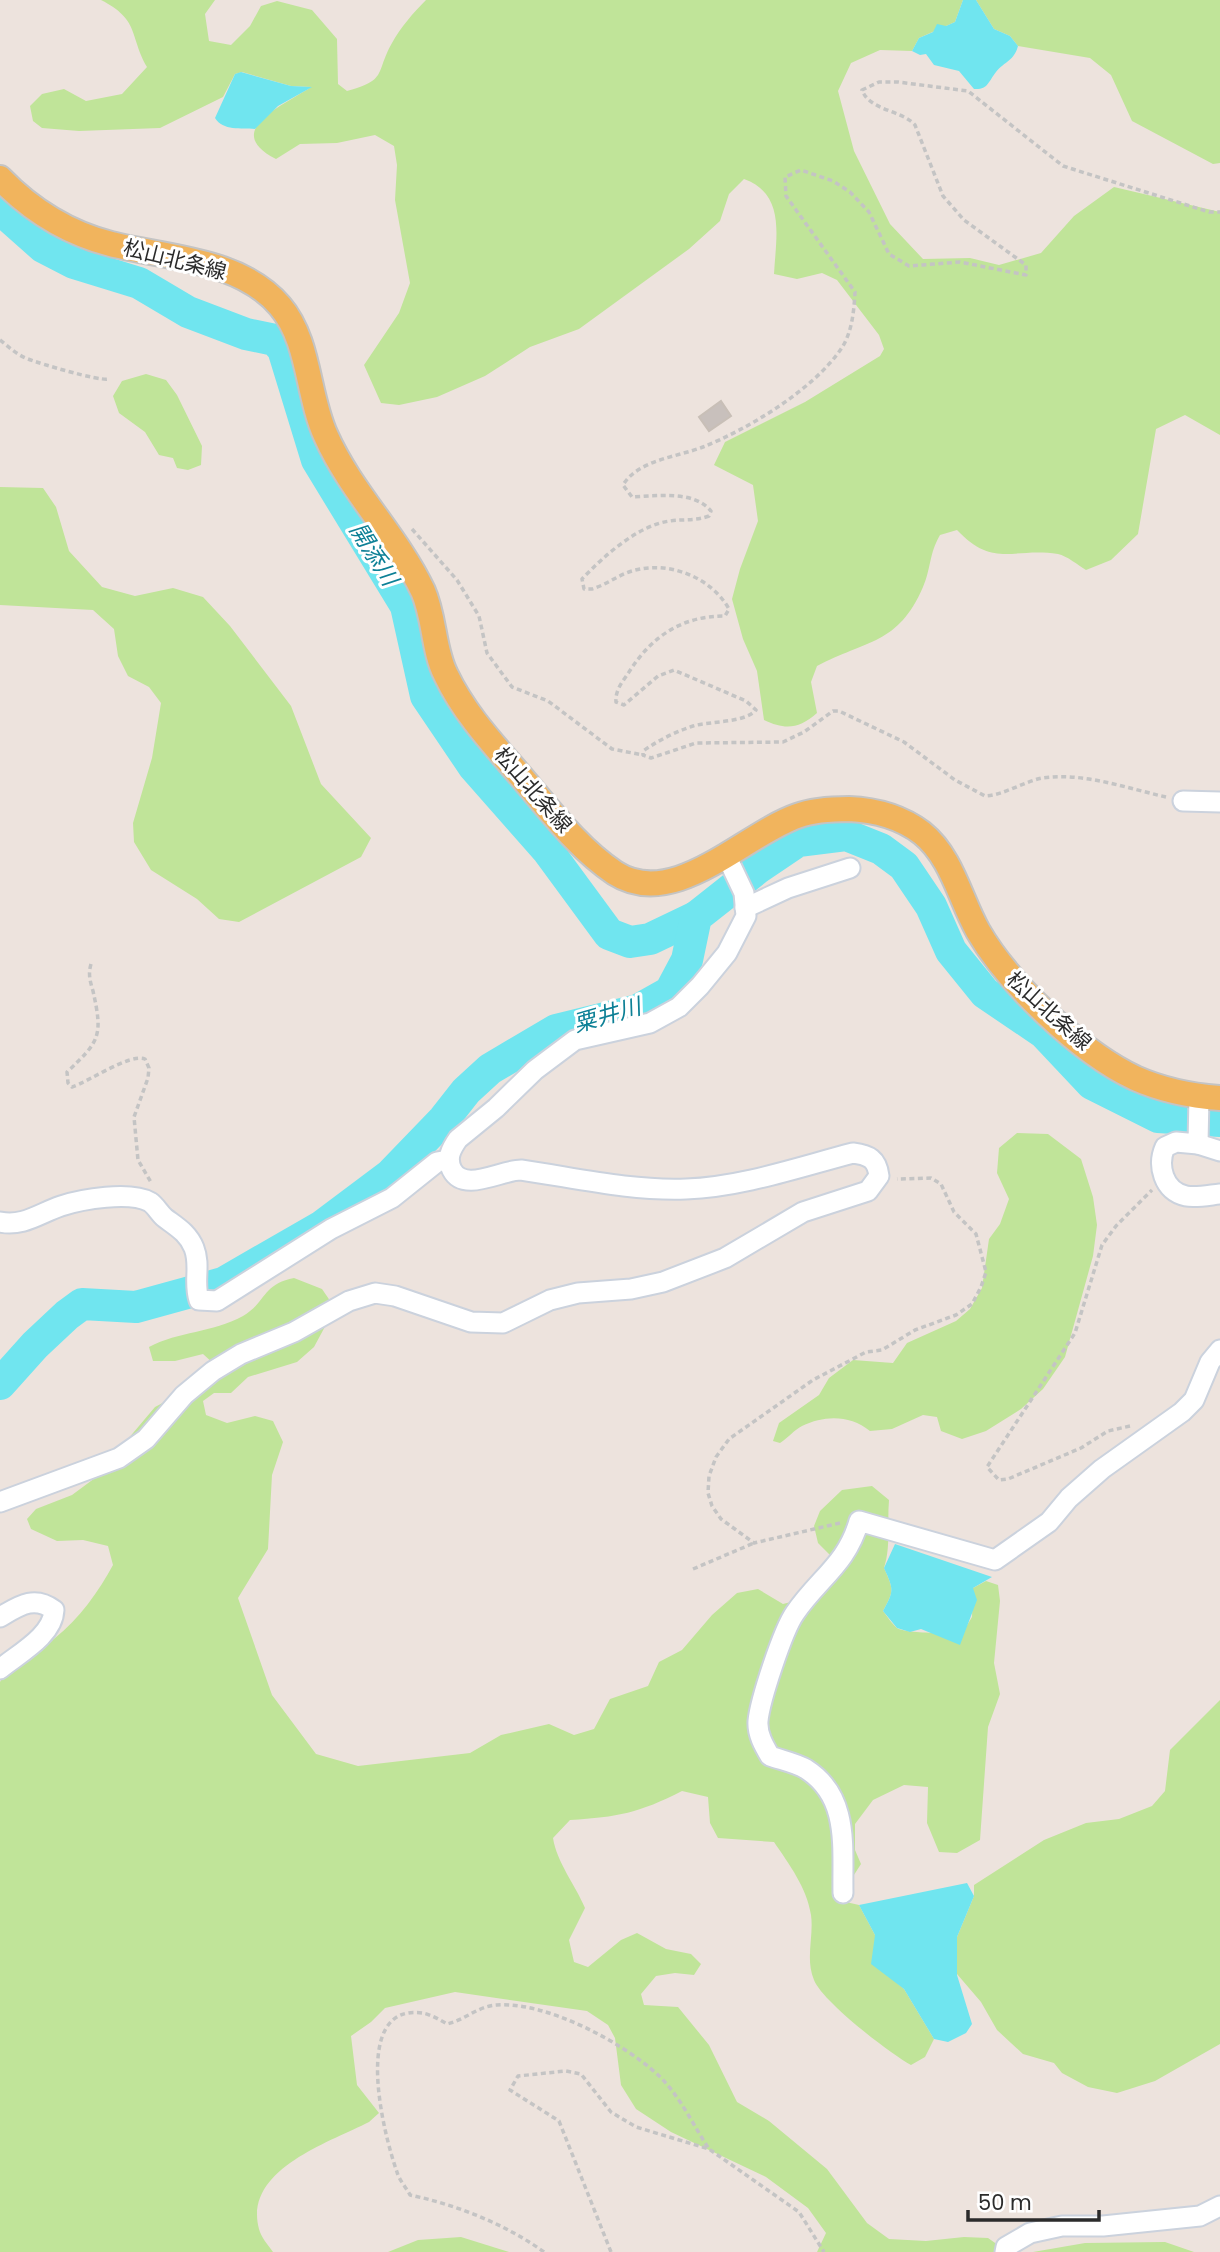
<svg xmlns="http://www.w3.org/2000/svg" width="1220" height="2252" font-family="Poppins,'Noto Sans JP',sans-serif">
	<rect width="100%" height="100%" fill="#ede3dd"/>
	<!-- green -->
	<g fill="#c0e499">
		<path d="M101,0h114l-10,14 4,27 22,4 19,-19 11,-20 16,-5 35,9 25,29 1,45 9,7c41,-11 28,-18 45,-48 9,-16 21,-30 34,-43h537l-8,22 -36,16 -7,13 -32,-1 -29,13 -13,28 16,60 36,73 33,35 47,-1 29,7 42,-12 33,-37 40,-29 106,25v223l-35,-20 -29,14 -18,105 -27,26 -25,10c-8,-5 -19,-14 -28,-16 -45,-7 -64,15 -101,-24l-17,5c-11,19 -9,34 -17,52 -25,58 -57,53 -106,79l-6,16 6,31c-18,16 -32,17 -53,7l-7,-49 -14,-32 -11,-40 8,-30 18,-48 -5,-36 -39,-20 11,-23 80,-40 75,-46 4,-7 -5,-14 -42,-55 -15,-7 -25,6 -23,-5c2,-37 12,-80 -30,-95l-15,15 -9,27 -31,28 -110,80 -49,18 -45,29 -48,21 -38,8 -18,-2 -17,-38 35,-52 11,-30 -15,-83 2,-35 -3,-19 -19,-11 -38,8 -37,1 -24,15c-56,-29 9,-54 35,-72l-20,-1 -49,-14 -7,2 -12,23 -63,31 -81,3 -37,-3 -9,-7 -3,-15 12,-12 22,-5 22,12 36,-7 25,-27c-18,-32 -7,-47 -46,-67z"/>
		<polygon points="976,0 1220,0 1220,163 1213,164 1132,121 1111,75 1090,58 1018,46 1010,36 994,29"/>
		<polygon points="146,374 166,380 177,395 202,446 201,465 188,470 177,468 173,458 159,455 145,432 119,413 113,396 122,381"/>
		<polygon points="0,487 43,488 56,507 69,551 102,587 135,596 173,588 203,597 230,626 291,706 321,784 371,838 361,857 239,922 219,919 197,899 151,870 134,842 133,823 152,758 161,703 149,687 128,676 118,656 114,629 93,610 0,605"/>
		<path d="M1017,1133l31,1 33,25 12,38 4,28 -4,31 -28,101 -22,32 -22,20 -35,22 -24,8 -21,-8 -4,-14 -14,-2 -31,14 -22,2c-20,-16 -45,-16 -68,-5 -8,4 -14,12 -22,17l-7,-2 6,-18 40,-28 10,-17 24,-18 40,3 14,-20 49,-22 14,-12 12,-21 7,-49 11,-15 9,-25 -12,-26 2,-25z"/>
		<path d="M294,1278l28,11 13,19 -21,39 -17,15 -49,15 -17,16h-17l-11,8 3,14 21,8 28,-7 18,5 10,21 -11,33 -4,74 -30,49 34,97 44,59 42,12 112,-13 31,-18 48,-11 25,11 20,-6 16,-30 38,-13 11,-24 23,-12 30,-35 25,-22 21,-4 25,15 31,-8 19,-38 -15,-15 -4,-17 6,-15 22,-21 30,-4 17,14c-2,23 2,46 -5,68 10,22 10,23 -1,43 4,5 9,13 14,17 9,6 53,5 66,4l9,-15 1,-29 13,-7 12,4 2,16 -6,62 6,31 -12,33 -8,113 -23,13 -18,-1 -12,-29 1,-36 -24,-2 -31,15 -18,24v26l6,14 -9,14 -19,2 -1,12 14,10 13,3 16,30 15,42 14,12 30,50 -9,18 -14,8c-22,-12 -89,-64 -97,-85 -9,-21 0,-44 -3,-65 -4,-27 -22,-51 -37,-73l-56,-4 -8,-15 -2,-26 -26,-6c-43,22 -64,26 -112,29l-17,18c4,25 22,46 32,70l-16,32 5,22 14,5 33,-27 16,-7 29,16 25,5 10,10 -7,11 -19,-2 -19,3 -15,18 3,11 34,2 31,38 28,57 32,19 58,48 40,54 22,16 37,2 38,-4 24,1 20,14h-191l9,-19 -18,-25 -42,-31 -95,-45 -35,-23 -15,-24 -6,-47 -7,-13 -21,-14 -132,-19 -70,16 -14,14 -20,14 6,49 22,28 -10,9c-41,21 -126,48 -110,107 2,8 9,16 14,23h-273v-570c11,-21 38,-30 55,-44 24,-19 44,-47 58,-73l-5,-19 -25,-6 -26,1 -26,-12 -4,-10 9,-10 36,-14 23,-17 60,-71 19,-10 40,-33 -11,-10 -28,7h-22l-4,-14c30,-16 63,-14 94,-31 23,-13 19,-32 51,-38z"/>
		<polygon points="1220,1700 1220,2044 1155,2081 1117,2093 1088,2087 1062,2073 1054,2063 1023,2054 997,2030 981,2002 957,1974 957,1937 974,1896 974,1885 1044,1840 1086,1823 1119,1819 1152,1806 1165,1791 1170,1750"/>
		<polygon points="461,2237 509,2252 388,2252 418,2240"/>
		<polygon points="1165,2242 1194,2252 1033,2252 1085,2243"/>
	</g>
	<!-- water -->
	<g fill="#70e5ef">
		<path d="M963,0h13l18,29 16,7 8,10c-4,15 -13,15 -22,26 -8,10 -8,18 -22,17l-15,-18 -25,-6 -8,-11 -6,1 -8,-4 7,-13 14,-6 4,-8 9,2 9,-4z"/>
		<path d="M241,72l50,14 21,1 -34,19 -23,23c-14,-1 -32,2 -40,-11l20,-44z"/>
		<path d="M895,1544l97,33 -19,11 4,12 -17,45 -39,-16 -11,3 -13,-4 -14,-17c11,-20 11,-21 1,-43z"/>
		<polygon points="967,1883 974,1896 957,1937 957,1975 972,2024 966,2033 948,2042 934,2039 904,1989 871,1964 875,1935 859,1905"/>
	</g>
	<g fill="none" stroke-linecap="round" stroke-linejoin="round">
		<!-- river -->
		<g stroke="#70e5ef" stroke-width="32">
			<polyline points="0,209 43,247 74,263 139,283 188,312 246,334 275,340 283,349 317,460 406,606 426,696 474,767 548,851 609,934 630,942 650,939 696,917"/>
			<polyline points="0,1384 35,1345 67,1315 82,1304 136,1307 223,1283 322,1226 390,1175 444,1119 466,1091 490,1069 556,1030 638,1010 670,992 687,960 696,917 758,868 798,841 846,835 881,849 904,866 931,906 951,951 985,993 1044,1033 1092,1084 1158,1117 1220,1121"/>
		</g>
	</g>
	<!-- building -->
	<polygon fill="#c8c0bc" stroke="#c8bfb7" stroke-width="2" points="721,401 731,416 709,431 699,417"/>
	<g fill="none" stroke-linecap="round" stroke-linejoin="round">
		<!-- minor casing -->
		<g stroke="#cbd2dd" stroke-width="23">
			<g id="minor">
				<polyline points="1183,801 1220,802"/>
				<polyline points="745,908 788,888 850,868"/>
				<path d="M1199,1096l-1,48 -22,-2 -11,5c-8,18 -2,44 21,49 10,2 24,-1 34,-2"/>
				<polyline points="1198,1144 1220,1151"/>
				<path d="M0,1222c23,5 40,-9 61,-16 21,-7 69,-15 89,-4 6,4 9,11 15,16 12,9 23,15 29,30 7,18 -1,34 5,52l18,1 114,-72 61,-31 45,-36 11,-2"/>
				<path d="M0,1502l119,-44 27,-19 38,-44 29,-24 28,-17 53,-22 55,-31 26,-8 20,3 76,26 32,1 47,-23 28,-7 53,-4 32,-7 62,-24 78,-46 65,-21 11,-15c-2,-17 -10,-21 -26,-23 -54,14 -111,34 -167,36 -56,2 -110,-11 -165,-19 -20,0 -57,23 -69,0 -6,-12 -1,-21 6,-31l38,-31 39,-38 40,-30 75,-17 29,-16 21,-21 27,-33 19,-37 -2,-23 -18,-38"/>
				<path d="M0,1617c19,-11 34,-22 54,-7 -1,26 -36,44 -54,59"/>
				<path d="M843,1893c-1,-46 7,-96 -37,-124 -10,-6 -25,-9 -36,-13 -6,-10 -13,-22 -12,-35 2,-21 25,-91 37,-108 24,-35 52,-49 64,-92l136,39 54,-38 20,-24 33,-29 80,-57 12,-12 16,-38 10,-12"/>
				<polyline points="1005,2252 1006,2247 1030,2233 1062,2226 1103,2226 1200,2216 1220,2206"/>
			</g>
		</g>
		<!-- major casing -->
		<g stroke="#c4c4c4" stroke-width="28">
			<path id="major" d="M0,178c31,32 68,55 111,66 56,14 129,15 169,62 30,35 27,89 46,130 25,56 71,100 97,155 12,27 10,59 23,84 19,40 50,72 78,105 28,33 55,69 91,93 59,38 128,-38 182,-57 16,-6 35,-7 52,-7 25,1 52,8 73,24 30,24 38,66 56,98 30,52 102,121 157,147 27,12 56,18 85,20"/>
		</g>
		<!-- path -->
		<g stroke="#c4c4c4" stroke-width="3.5" stroke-dasharray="5 3.5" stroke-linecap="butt">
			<path d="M0,340c9,7 17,15 28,19 13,5 70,22 80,20"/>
			<polyline points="412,529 457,580 479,616 487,653 512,687 548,701 612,749 643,755"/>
			<path d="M1166,797c-40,-9 -83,-25 -124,-19 -19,4 -38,17 -57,18l-30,-16 -51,-38 -65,-31h-6l-29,21 -21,10 -87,1 -45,15 -8,-3v-4c16,-11 32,-19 50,-25 17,-5 52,-3 63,-16l-10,-9 -72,-31 -16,6 -34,29 -8,-3c-1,-12 7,-21 13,-30 23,-36 53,-56 96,-56l4,-7c-18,-32 -61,-49 -97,-38 -14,4 -26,14 -40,18h-8l-2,-10c22,-23 56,-54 88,-58 14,-2 25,0 39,-5l2,-5c-17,-21 -55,-15 -79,-14l-9,-12c15,-25 54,-28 80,-38 45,-18 110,-57 138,-98 11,-16 13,-38 14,-57l-69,-96 -1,-19 16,-7 32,11 17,11 19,20 20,42 20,12 51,-4 66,13v-10l-62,-45 -21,-24 -28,-71c-13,-15 -45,-14 -53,-35l17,-8h19l70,9 95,75 146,46h11"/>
			<path d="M91,964c-3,10 -1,17 2,27 10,45 7,50 -26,81l1,11 4,4c18,-6 58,-34 73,-28l4,9 -1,10 -14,39 4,43 14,24"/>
			<polyline points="1130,1426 1108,1431 1081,1448 1008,1479 999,1480 987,1467 1075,1333 1102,1245 1116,1226 1152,1190"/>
			<polyline points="840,1523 754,1543 721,1519 712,1506 708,1493 709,1476 716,1457 729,1439 813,1380 866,1352 882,1350 915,1330 956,1315 972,1304 981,1287 986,1272 976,1234 954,1212 941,1184 931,1178 897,1179"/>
			<polyline points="693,1569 754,1543"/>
			<path d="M544,2252c-39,-28 -87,-47 -134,-57 -4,-8 -11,-15 -13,-23 -13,-36 -47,-169 25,-159 8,1 18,7 25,11 18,-4 31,-18 50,-19 48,-4 125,37 160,69 22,20 36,51 52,75"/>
			<polyline points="611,2252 559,2121 510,2090 518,2076 566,2071 581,2074 611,2112 636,2127 709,2149 799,2212 824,2252"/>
		</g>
		<!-- minor -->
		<use href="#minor" stroke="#fff" stroke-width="19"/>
		<!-- major -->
		<use href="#major" stroke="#f1b45d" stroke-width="24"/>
	</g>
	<g text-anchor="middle" stroke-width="6" stroke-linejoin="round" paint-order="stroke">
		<!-- street labels -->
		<g font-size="21" fill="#2b2b2b" stroke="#fff">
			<text transform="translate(175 260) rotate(14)" y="7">松山北条線</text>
			<text transform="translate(533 790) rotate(49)" y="7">松山北条線</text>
			<text transform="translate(1049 1011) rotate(42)" y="7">松山北条線</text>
		</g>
		<!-- water labels -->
		<g font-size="23" font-style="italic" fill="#0d8096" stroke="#fff">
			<text transform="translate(374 554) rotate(58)" y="8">開添川</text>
			<text transform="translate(607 1015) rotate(-16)" y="8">粟井川</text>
		</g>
	</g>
	<!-- scale -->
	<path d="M968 2210v10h131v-10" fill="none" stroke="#2b2b2b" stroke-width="3.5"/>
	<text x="978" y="2210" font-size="21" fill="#2b2b2b" stroke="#ffffff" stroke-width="5" paint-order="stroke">50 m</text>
</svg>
